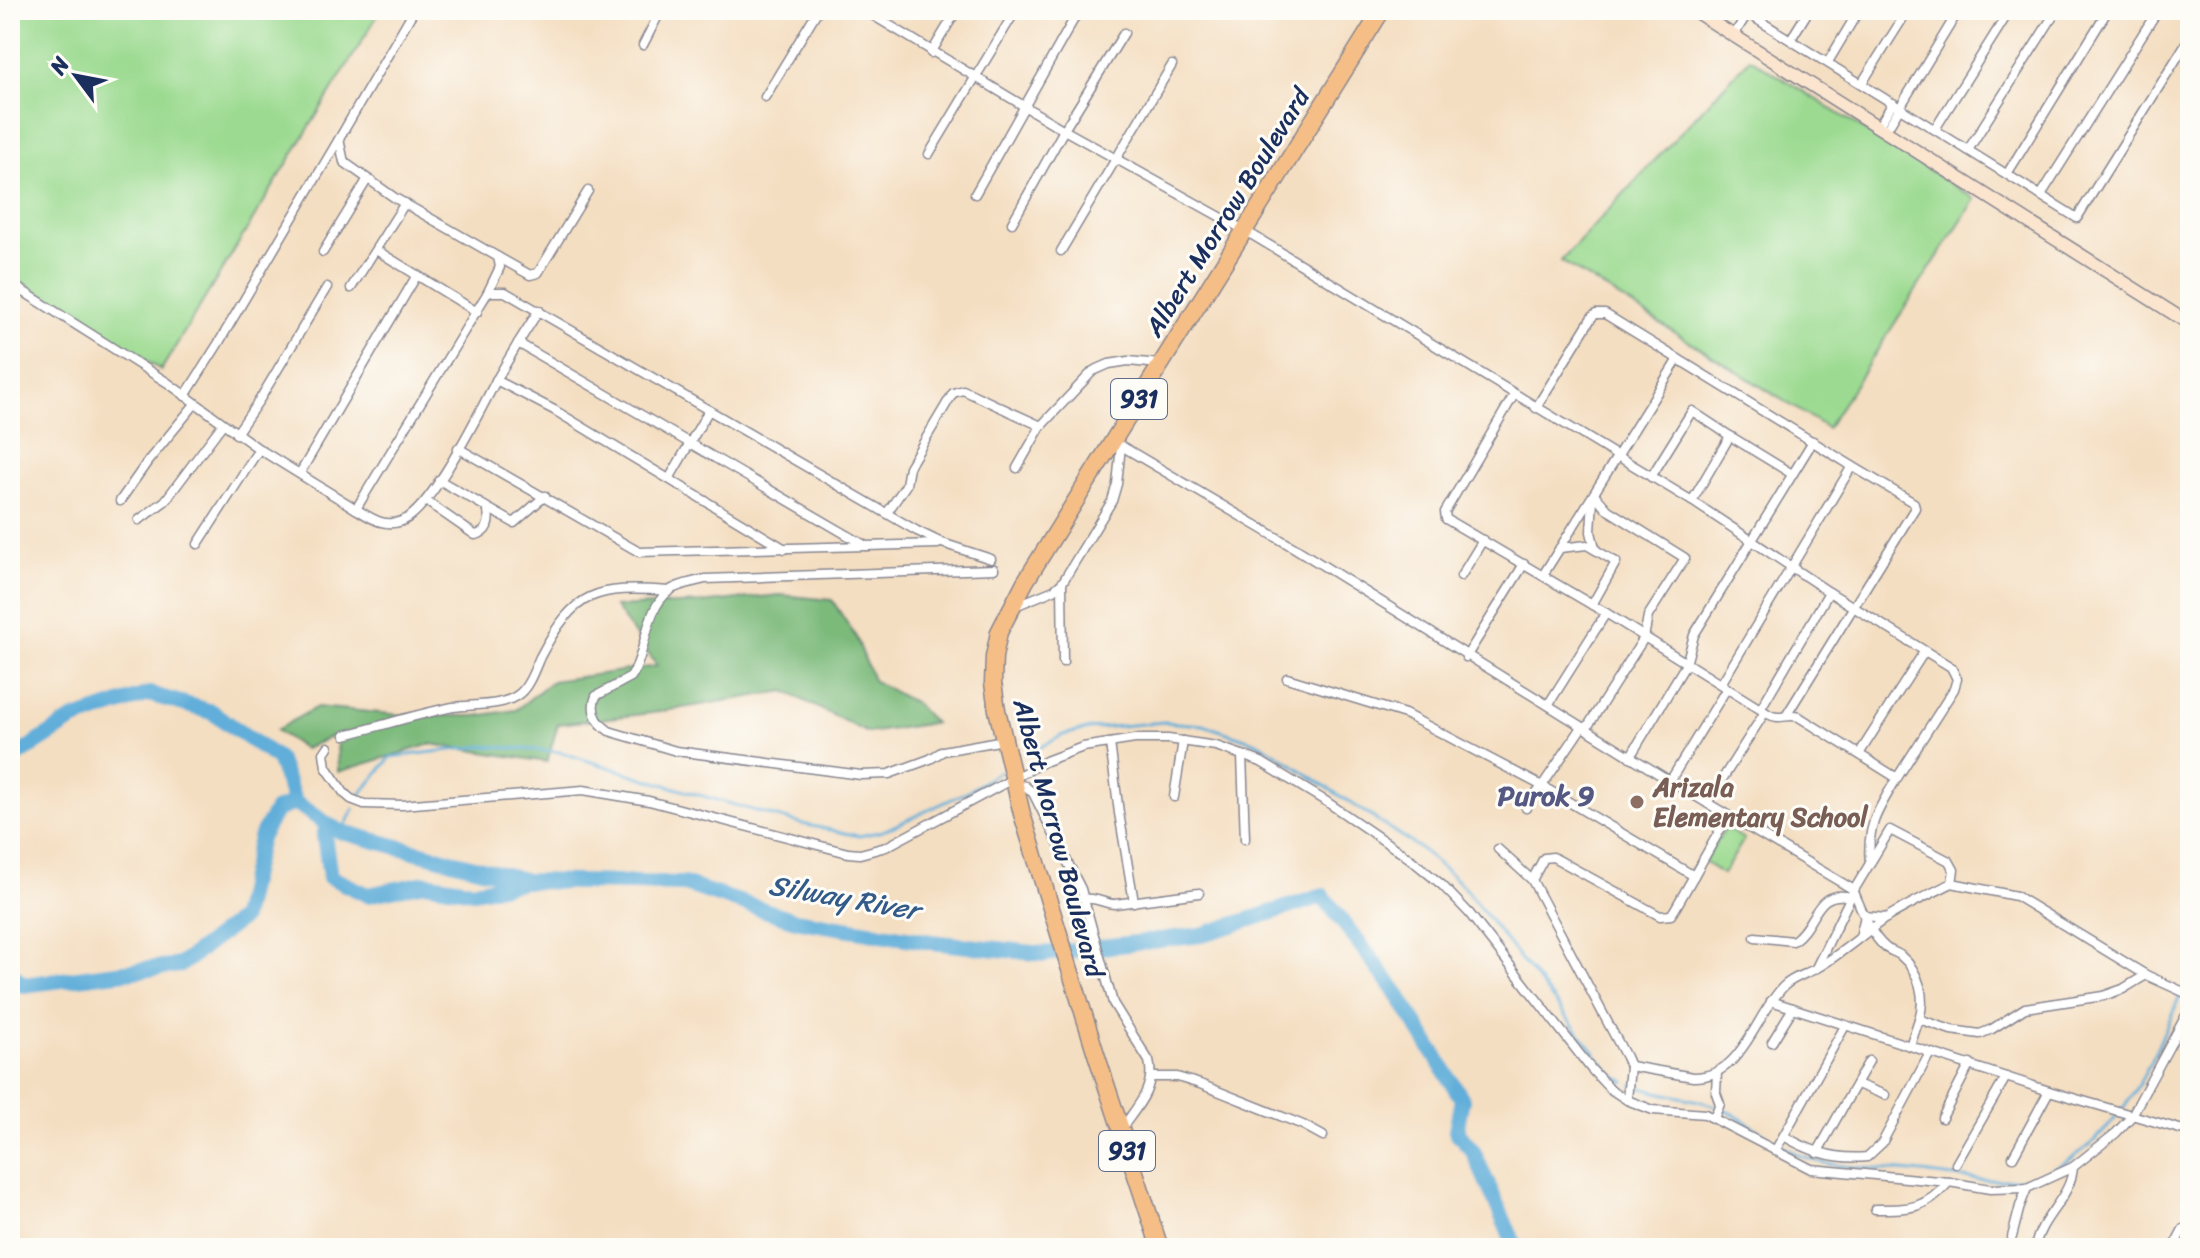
<svg xmlns="http://www.w3.org/2000/svg" width="2200" height="1258" font-family="Sriracha,sans-serif">
	<rect width="100%" height="100%" fill="#fdfcf7"/>
	<filter id="ink" filterUnits="userSpaceOnUse"><feTurbulence type="fractalNoise" baseFrequency=".0125" numOctaves="2"/><feDisplacementMap in="SourceGraphic" scale="16" xChannelSelector="R" yChannelSelector="G"/><feConvolveMatrix kernelMatrix="1 2 1 2 8 2 1 2 1" color-interpolation-filters="sRGB"/></filter>
	<filter id="wash" filterUnits="userSpaceOnUse"><feTurbulence type="fractalNoise" baseFrequency=".006" numOctaves="4" result="noise"/><feDisplacementMap in="SourceGraphic" scale="32" xChannelSelector="R" yChannelSelector="G"/><feGaussianBlur stdDeviation="1.8" result="paint"/><feColorMatrix in="noise" values="0 0 0 0 0 0 0 0 0 0 0 0 0 0 0 0 0 1.4 0 .05"/><feComposite in="paint" operator="in"/></filter>
	<g filter="url(#wash)">
		<rect width="100%" height="100%" fill="#f4dec1"/>
		<!-- green -->
		<g fill="#9bda90" stroke="#5b8477" stroke-width="2">
			<polygon points="10,10 381,10 161,370 10,275"/>
			<polygon points="1750,58 1975,199 1827,428 1561,261"/>
			<polygon points="1725,828 1744,839 1723,874 1704,862"/>
		</g>
		<!-- forest -->
		<polygon fill="#7cba7a" stroke="#4c746c" stroke-width="2" points="780,595 832,600 856,637 873,680 916,704 934,723 868,733 785,691 652,713 558,724 547,762 431,744 338,772 337,734 304,749 276,730 317,707 412,716 476,716 516,710 552,681 657,666 615,607 699,603"/>
		<g fill="none" stroke-linecap="round" stroke-linejoin="round">
			<!-- stream -->
			<g stroke="#60aed9" stroke-width="3">
				<polyline points="1028,754 1063,735 1088,729 1164,722 1204,725 1263,745 1422,850 1462,885 1610,1072 1625,1082"/>
				<polyline points="360,795 391,757 485,746 560,752 685,791 802,824 859,836 883,831 969,791 1000,771"/>
				<polyline points="342,832 354,809"/>
				<polyline points="2185,984 2190,973"/>
				<path d="M1632,1085c27,10 56,11 83,21 30,11 55,35 84,49 29,14 81,13 114,17 36,4 74,11 109,7 14,-1 28,-8 40,-15 65,-36 91,-106 119,-171"/>
			</g>
			<!-- river -->
			<g stroke="#60aed9" stroke-width="16">
				<polyline points="10,760 72,720 149,694 212,712 278,759 295,803"/>
				<polyline points="328,827 324,835 330,877 368,895 425,883 474,891 521,882"/>
				<path d="M10,972l13,13 157,-20 62,-47 18,-80 16,-28 19,-7c17,9 29,22 47,29l185,49 157,3 111,36 136,22 113,12 157,-19 122,-39 74,97 65,106 -6,32 17,20 43,97"/>
			</g>
		</g>
	</g>
	<g filter="url(#ink)">
		<g fill="none" stroke-linecap="round" stroke-linejoin="round">
			<!-- street casing -->
			<g stroke="#888690" stroke-width="11">
				<g id="street">
					<polyline points="414,10 339,139 344,162 395,198 498,257 500,267 488,292"/>
					<path d="M864,10l200,120 180,100 448,271 137,91 122,75 6,12 -3,10 -57,89 -98,-61c-12,-4 -19,4 -31,-3l-162,-101 -160,-94 -1,-7 69,-117"/>
					<polyline points="2184,10 2190,13"/>
					<polyline points="1747,13 2077,218 2190,37"/>
					<polyline points="1734,35 1749,11"/>
					<polyline points="1791,39 1809,10"/>
					<polyline points="643,45 661,10"/>
					<polyline points="931,53 957,10"/>
					<polyline points="1828,62 1859,10"/>
					<polyline points="1862,83 1908,10"/>
					<polyline points="765,97 818,10"/>
					<polyline points="1878,127 1893,103"/>
					<polyline points="1935,129 2010,10"/>
					<polyline points="1885,132 1959,10"/>
					<polyline points="1968,150 2057,10"/>
					<polyline points="929,154 1016,10"/>
					<polyline points="2007,174 2108,10"/>
					<polyline points="975,194 1079,10"/>
					<polyline points="2041,195 2158,10"/>
					<polyline points="1012,223 1064,130 1124,33"/>
					<polyline points="376,250 477,312"/>
					<polyline points="1061,251 1172,65"/>
					<polyline points="323,252 367,180"/>
					<polyline points="498,257 530,275 538,273 588,191"/>
					<polyline points="10,283 168,383 259,449 356,509 488,292 505,292 917,531 942,543 991,559"/>
					<polyline points="351,288 405,203"/>
					<polyline points="518,343 866,546 938,544"/>
					<polyline points="496,380 554,410 785,549"/>
					<polyline points="185,396 218,344 339,139"/>
					<polyline points="1536,408 1592,317 1596,314 1605,314 1852,466 1721,684"/>
					<polyline points="236,434 260,399 327,287"/>
					<polyline points="1113,441 1298,550 1670,781 1854,890 1816,968"/>
					<polyline points="458,448 639,552 865,546"/>
					<polyline points="1017,468 1041,426 1093,371 1109,364 1128,361 1160,364"/>
					<polyline points="300,473 417,275"/>
					<polyline points="1651,477 1692,411 1730,436"/>
					<polyline points="669,479 709,410"/>
					<polyline points="439,480 514,523 545,496"/>
					<polyline points="1593,499 1591,532 1595,548"/>
					<polyline points="120,501 148,461 195,404"/>
					<path d="M426,501l49,34c13,-2 15,-13 13,-24"/>
					<polyline points="1692,501 1730,436 1792,474"/>
					<path d="M356,509c15,9 28,19 46,12 30,-11 78,-111 95,-142 13,-23 27,-46 42,-69"/>
					<polyline points="887,513 906,485 909,467 953,393 963,390 1041,426"/>
					<polyline points="139,520 165,501 222,425"/>
					<polyline points="198,544 259,449"/>
					<polyline points="1560,548 1587,545 1616,562 1592,605"/>
					<path d="M994,569l-289,10c-11,3 -27,5 -36,12 -25,19 -22,62 -38,86l-35,19c-6,14 0,26 13,35l67,20 185,24 28,-1 41,-15 13,-8 61,-11"/>
					<polyline points="1543,575 1678,359"/>
					<polyline points="1461,576 1483,540"/>
					<polyline points="1062,583 1063,662"/>
					<polyline points="1015,606 1054,590 1062,583 1112,501 1117,484 1121,446"/>
					<polyline points="1466,657 1524,564"/>
					<polyline points="1287,678 1405,714 1542,786 1582,727"/>
					<polyline points="1548,705 1606,613"/>
					<polyline points="1761,708 1829,592"/>
					<polyline points="1786,716 1915,508 1914,503 1852,466"/>
					<polyline points="1586,729 1644,638 1648,616 1685,558 1608,510 1594,494"/>
					<path d="M345,735c36,-9 72,-21 108,-28 20,-3 50,0 66,-13 10,-7 16,-26 21,-37 35,-67 56,-71 129,-66"/>
					<polyline points="1110,743 1119,813 1134,902"/>
					<polyline points="328,747 324,753 326,767 344,793 351,799 364,804 402,805 583,790 649,801 848,853 860,854 886,847 1046,761 1083,747 1135,739 1168,739 1216,746 1242,755 1261,762 1327,802 1409,858 1442,885 1469,913 1592,1070 1610,1089 1627,1100 1653,1110 1705,1114 1811,1169 1949,1182 1990,1189 2027,1188 2073,1167 2116,1133 2131,1117 2190,1008"/>
					<polyline points="1859,754 1924,652"/>
					<polyline points="1242,755 1245,839"/>
					<polyline points="1630,757 1686,664 1694,635 1813,441"/>
					<polyline points="1670,781 1727,688"/>
					<path d="M1016,784l9,2 8,7 48,96 32,114 36,58c7,27 -13,47 -27,67"/>
					<polyline points="1174,797 1183,741"/>
					<polyline points="1707,803 1765,712"/>
					<polyline points="1526,808 1542,786 1694,876"/>
					<polyline points="1498,849 1532,880"/>
					<path d="M1870,864c-4,-38 8,-54 27,-86"/>
					<polyline points="1952,883 2016,896 2146,975 2190,995"/>
					<path d="M1854,892c8,18 16,42 31,55 4,4 12,5 16,9 19,16 25,42 18,63"/>
					<path d="M1085,899c11,-2 19,5 30,5l84,-11"/>
					<path d="M1755,937l38,4c24,-16 21,-53 58,-44"/>
					<polyline points="1860,937 1865,916 1886,918"/>
					<polyline points="1771,1001 2049,1091 2190,1132"/>
					<polyline points="1772,1042 1793,1008"/>
					<polyline points="1910,1046 1919,1019 1951,1030 1980,1034 1992,1029 2025,1008 2103,996 2123,989 2146,975"/>
					<path d="M1630,1066l63,11c50,1 62,-63 91,-91 9,-9 22,-12 33,-18 24,-14 46,-34 69,-50 21,-13 44,-24 66,-35l2,-13 -5,-9 -59,-31 -36,60"/>
					<polyline points="1151,1077 1177,1077 1200,1084 1303,1125 1323,1136"/>
					<polyline points="1857,1084 1885,1095"/>
					<polyline points="1627,1100 1630,1066 1626,1057 1532,880 1544,858 1553,857 1660,916 1671,915 1675,909 1728,816"/>
					<polyline points="1714,1118 1720,1104 1716,1093 1717,1072"/>
					<polyline points="1942,1118 1970,1064"/>
					<path d="M1784,1136c26,16 53,24 83,21l15,-14 48,-90"/>
					<polyline points="1775,1151 1845,1026"/>
					<polyline points="1817,1153 1869,1061"/>
					<polyline points="2013,1157 2049,1091"/>
					<polyline points="1956,1164 2006,1077"/>
					<path d="M1875,1209c35,0 49,1 74,-27"/>
					<polyline points="2012,1237 2020,1206 2027,1188"/>
					<path d="M2035,1248c5,-32 36,-49 38,-81"/>
					<polyline points="2173,1248 2183,1229"/>
				</g>
			</g>
			<!-- secondary casing -->
			<g stroke="#888690" stroke-width="15">
				<polyline id="secondary" points="1693,10 2190,324"/>
			</g>
			<!-- highway casing -->
			<g stroke="#888690" stroke-width="19">
				<polyline id="highway" points="1160,1248 1096,1054 1022,814 997,710 993,683 994,657 999,632 1025,582 1382,10"/>
			</g>
			<!-- street -->
			<use href="#street" stroke="#fff" stroke-width="8"/>
			<!-- secondary -->
			<use href="#secondary" stroke="#fbe5cf" stroke-width="12"/>
			<!-- highway -->
			<use href="#highway" stroke="#f6be87" stroke-width="16"/>
		</g>
	</g>
	<!-- markers -->
	<circle fill="#8d6e63" stroke="#fdfcf7" stroke-width="3" cx="1637" cy="802" r="8"/>
	<g text-anchor="middle" stroke-width="6" stroke-linejoin="round" paint-order="stroke">
		<!-- shield labels -->
		<g fill="#fdfcf7" stroke="#5f6c8c" stroke-width="2">
			<rect x="1111" y="379" width="56" height="40" rx="6"/>
			<rect x="1099" y="1131" width="56" height="40" rx="6"/>
		</g>
		<g font-size="24" font-weight="bold" fill="#1b2f5e">
			<text x="1139" y="407">931</text>
			<text x="1127" y="1159">931</text>
		</g>
		<!-- street labels -->
		<g font-size="26" fill="#1b2f5e" stroke="#fdfcf7">
			<text transform="translate(1227 212) rotate(-58)" y="9">Albert Morrow Boulevard</text>
			<text transform="translate(1059 838) rotate(75)" y="9">Albert Morrow Boulevard</text>
		</g>
		<!-- education labels -->
		<g font-size="26" font-weight="bold" fill="#785e54" stroke="#fdfcf7" text-anchor="start">
			<text x="1653" y="796">Arizala<tspan x="1653" dy="30">Elementary School</tspan></text>
		</g>
		<!-- neighbourhood labels -->
		<g font-size="28" font-weight="bold" fill="#555883" stroke="#fdfcf7">
			<text x="1546" y="805">Purok 9</text>
		</g>
		<!-- water labels -->
		<g font-size="28" font-style="italic" fill="#335b89" stroke="#fdfcf7">
			<text transform="translate(844 897) rotate(10)" y="10">Silway River</text>
		</g>
	</g>
	<!-- margin -->
	<rect width="2200" height="1258" fill="none" stroke="#fdfcf7" stroke-width="40"/>
	<!-- north arrow -->
	<g transform="translate(76 76) rotate(302)" stroke="#fdfcf7" stroke-width="6" paint-order="stroke">
	<path d="M0-6L14 30L0 20L-14 30Z" fill="#1b2f5e"/>
	<text y="-12" font-size="22" font-weight="bold" text-anchor="middle" fill="#1b2f5e">N</text>
	</g>
</svg>
